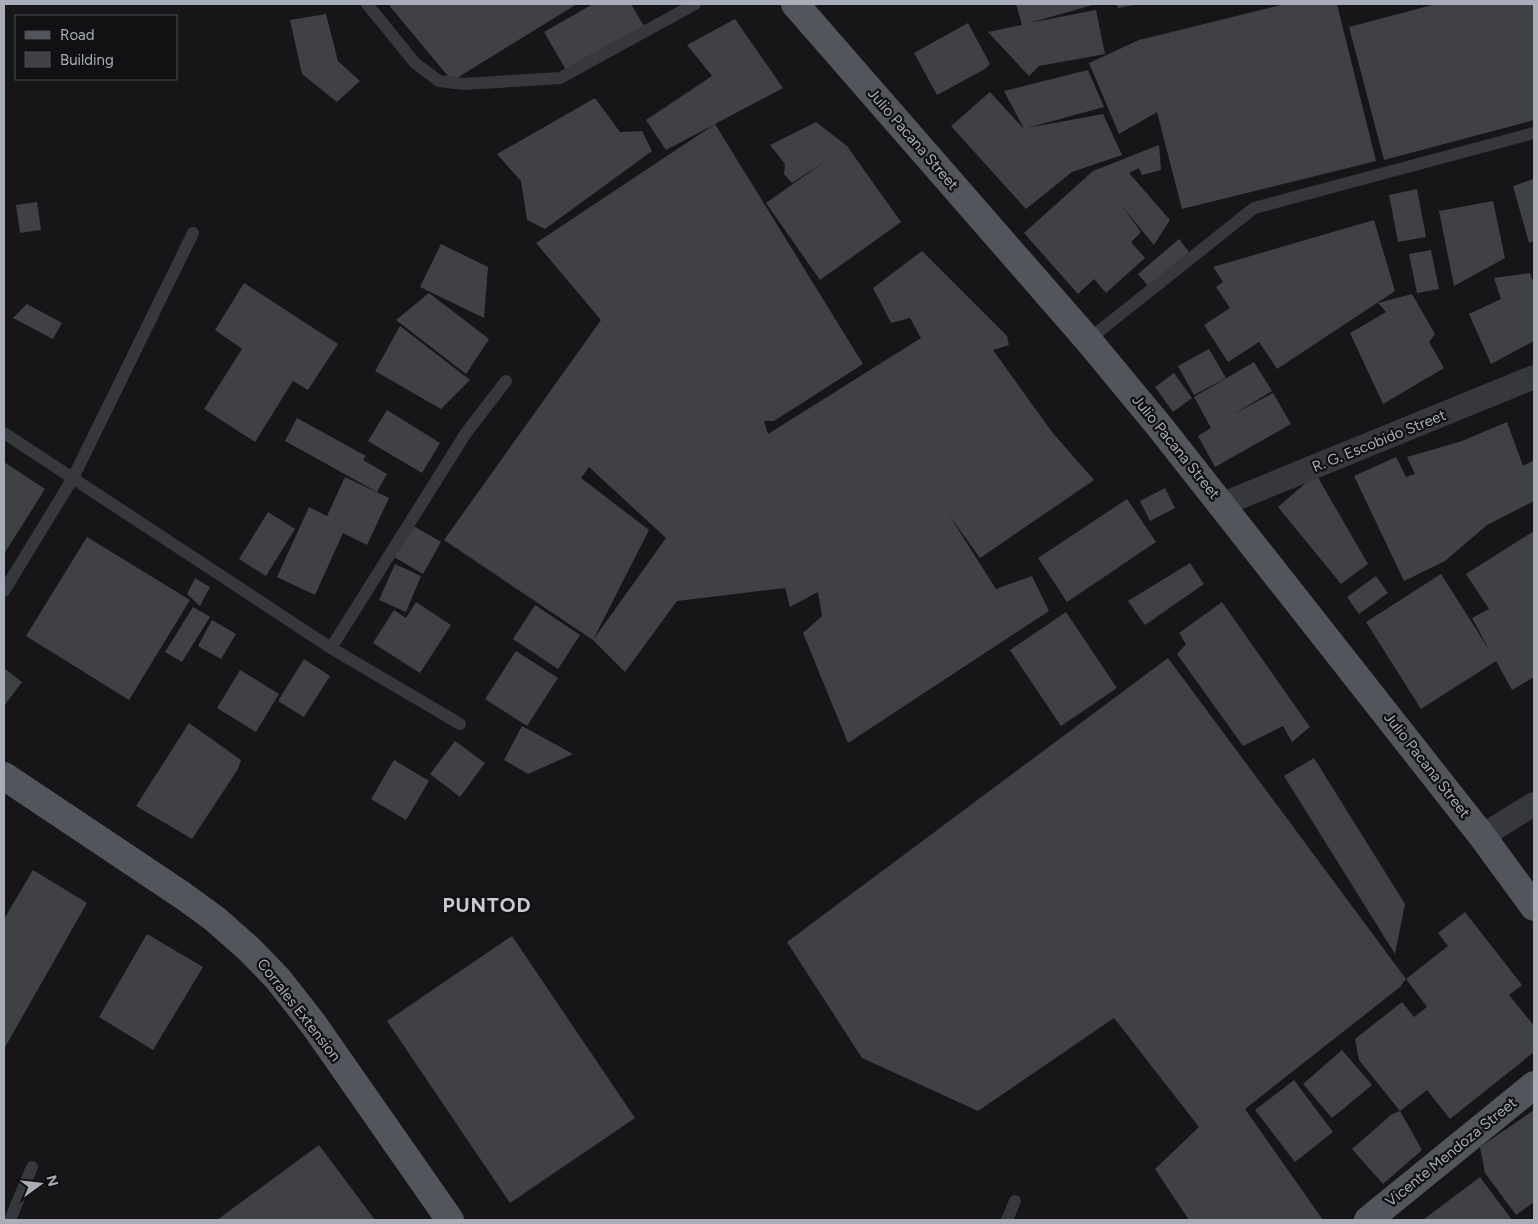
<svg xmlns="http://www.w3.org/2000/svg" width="1538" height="1224" font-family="Figtree,sans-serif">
	<rect width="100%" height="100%" fill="#161618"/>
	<!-- building -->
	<g fill="#404145" fill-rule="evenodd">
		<polygon points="388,4 577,4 452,81"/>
		<polygon points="593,4 631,4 644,26 566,70 544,32"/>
		<polygon points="1016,4 1096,4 1029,23 1096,10 1105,54 1039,66 1029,76 988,32 1022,25"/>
		<polygon points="1117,4 1134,4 1134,5 1118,8"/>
		<polygon points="1285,4 1337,4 1376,161 1182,209 1157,112 1119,134 1089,63 1139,40"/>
		<polygon points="1436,4 1534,4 1534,120 1384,160 1349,27"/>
		<polygon points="326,14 338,61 360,81 337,102 302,74 290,20"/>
		<polygon points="735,19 783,88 666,150 646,120 712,76 687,45"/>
		<polygon points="968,23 990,64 985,69 937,95 914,53"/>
		<polygon points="1088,70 1104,107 1027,128 1103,114 1122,155 1072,172 1026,209 951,126 990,92 1024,129 1004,91"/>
		<polygon points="595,98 620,132 642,131 652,151 545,229 527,220 521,181 497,154"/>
		<polygon points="816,122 847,146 901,222 820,280 766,203 827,160 792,183 784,174 785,164 770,145"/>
		<path d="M715,124l148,240 -89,57h-10l4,13 153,-96 -11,-20 -19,5 -18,-35 49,-37 85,85 2,9 -16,5 59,82 42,48 -114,78 -31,-43 47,74 36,-13 17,35 -201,132 -45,-110 19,-17 -4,-24 -28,15 -5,-19 -108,13 -52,71 -32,-32 -149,-100 157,-220 -65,-77zM589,467l77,71 -73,102 56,-110 -68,-52z"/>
		<polygon points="1159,145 1161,170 1142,175 1139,168 1129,173 1170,220 1154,245 1121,205 1141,232 1131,242 1145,258 1106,293 1094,279 1078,294 1024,233 1093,171"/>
		<polygon points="1534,179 1534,241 1529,243 1513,186"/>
		<polygon points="1417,189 1426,237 1398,242 1389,195"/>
		<polygon points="1493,201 1505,258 1454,286 1439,211"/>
		<polygon points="37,202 41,230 20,233 16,205"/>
		<polygon points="1374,220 1395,291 1277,369 1259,342 1228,362 1204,325 1230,308 1216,287 1223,282 1213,267"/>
		<polygon points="1179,239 1189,252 1149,287 1138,274"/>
		<polygon points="441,244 488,267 484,318 420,287"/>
		<polygon points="1431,250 1439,289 1417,293 1409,254"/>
		<polygon points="1530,273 1534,284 1534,341 1491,364 1469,314 1501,299 1494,278"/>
		<polygon points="244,283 338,344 308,390 293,381 255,442 204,409 242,349 215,330"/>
		<polygon points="429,293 489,339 466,374 396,320"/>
		<polygon points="1412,294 1435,334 1429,342 1444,368 1383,404 1350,333 1386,312 1378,303"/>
		<polygon points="27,304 62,323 53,339 13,318"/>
		<polygon points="400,326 470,380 441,409 375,371"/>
		<polygon points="1209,349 1226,378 1194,395 1178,366"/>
		<polygon points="1254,362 1272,391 1234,414 1273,393 1291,424 1215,467 1198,436 1211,428 1194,397"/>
		<polygon points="1174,373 1192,398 1173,412 1155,387"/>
		<polygon points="387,410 440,443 422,473 368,441"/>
		<polygon points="297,418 366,456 363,460 387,474 377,492 285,441"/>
		<polygon points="1507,422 1523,466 1534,460 1534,501 1487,525 1445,561 1404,581 1354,476 1396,457 1406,477 1415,474 1407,457 1462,441"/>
		<polygon points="4,462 45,489 4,554"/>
		<polygon points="1316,474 1368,564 1341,584 1278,507"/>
		<polygon points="345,477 389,498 367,545 343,533 315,595 277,577 309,507 327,516"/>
		<polygon points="1165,488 1175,508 1150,521 1140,501"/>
		<polygon points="1127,499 1156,542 1067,602 1038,558"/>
		<polygon points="268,512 295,529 266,576 239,559"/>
		<polygon points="412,525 441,542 423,574 394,557"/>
		<polygon points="1534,531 1534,677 1512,690 1496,661 1421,709 1366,622 1441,574 1490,651 1472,618 1489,609 1466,574"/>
		<polygon points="87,537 190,600 129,700 26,636"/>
		<polygon points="1190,563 1204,584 1145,625 1128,601"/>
		<polygon points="395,564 421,576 406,612 379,600"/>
		<polygon points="1376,576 1388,593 1359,614 1347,597"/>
		<polygon points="195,578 210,587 200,606 187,594"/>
		<polygon points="416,602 451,625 420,673 373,643 394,610 406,618"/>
		<polygon points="1222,602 1310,727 1292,742 1283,726 1243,746 1177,654 1186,644 1179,633"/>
		<polygon points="535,605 580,635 558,669 513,639"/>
		<polygon points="193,607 210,617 182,662 165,652"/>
		<polygon points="1066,612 1117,688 1061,726 1010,650"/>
		<polygon points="212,620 236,634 221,659 198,646"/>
		<polygon points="516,651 558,678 527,726 485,699"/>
		<polygon points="1168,658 1406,979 1448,946 1438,933 1465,912 1522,985 1509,995 1534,1026 1534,1052 1450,1119 1427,1090 1400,1111 1359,1060 1355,1039 1402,1002 1414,1017 1427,1007 1406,979 1400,987 1245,1109 1323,1220 1189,1220 1155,1169 1199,1127 1114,1018 978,1111 862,1058 787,942"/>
		<polygon points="304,659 330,676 304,717 278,701"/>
		<polygon points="4,668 22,682 4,706"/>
		<polygon points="240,670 279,694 256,732 217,708"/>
		<polygon points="189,723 241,760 238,769 192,839 136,806"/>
		<polygon points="522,726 573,754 528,774 504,760"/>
		<polygon points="455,741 485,763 460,797 430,774"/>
		<polygon points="1314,758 1405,904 1395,954 1284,776"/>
		<polygon points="394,760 429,781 406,820 371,799"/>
		<polygon points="33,870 87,903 4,1049 4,919"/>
		<polygon points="147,934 203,967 153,1050 99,1017"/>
		<polygon points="512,936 635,1118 510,1203 387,1021"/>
		<polygon points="1342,1050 1372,1085 1332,1118 1303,1084"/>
		<polygon points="1294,1080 1333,1132 1295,1162 1255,1110"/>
		<polygon points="1534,1110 1534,1202 1516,1215 1485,1173 1480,1147"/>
		<polygon points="1400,1111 1422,1150 1383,1184 1352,1149 1391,1115"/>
		<polygon points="319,1145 375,1220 217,1220"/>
		<polygon points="1480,1177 1512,1220 1423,1220"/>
	</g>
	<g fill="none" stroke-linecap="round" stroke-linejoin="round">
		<!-- lane -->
		<g stroke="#37383d" stroke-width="12">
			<polyline points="367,4 415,63 439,81 464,84 560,78 695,4"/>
			<polyline points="1088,340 1254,208 1534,133"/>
			<polyline points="4,433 331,648 460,724"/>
			<polyline points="4,591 73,478 193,233"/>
			<polyline points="331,648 466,433 506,381"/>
			<polyline points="10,1220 32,1167"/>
			<polyline points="1007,1220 1015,1201"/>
		</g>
		<!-- street -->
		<g stroke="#37383d" stroke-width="24">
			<polyline points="1223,504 1534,377"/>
			<polyline points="1482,836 1534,804"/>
		</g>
		<!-- primary -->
		<g stroke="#53555c" stroke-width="28">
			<polyline points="795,4 1088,340 1160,427 1482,836 1534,907"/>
			<polyline points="4,776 182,895 215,919 250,950 278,979 314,1025 450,1220"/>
			<polyline points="1368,1220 1534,1085"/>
		</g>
	</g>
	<g text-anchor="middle" stroke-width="4.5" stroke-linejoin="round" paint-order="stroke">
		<!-- street labels -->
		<g font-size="15" fill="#a8adb8" stroke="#111113">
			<text transform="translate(913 139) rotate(49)" y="5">Julio Pacana Street</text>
			<text transform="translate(1379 441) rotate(-22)" y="5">R. G. Escobido Street</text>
			<text transform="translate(1176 447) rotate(51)" y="5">Julio Pacana Street</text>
			<text transform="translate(1427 765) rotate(52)" y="5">Julio Pacana Street</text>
			<text transform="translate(299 1010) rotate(52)" y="5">Corrales Extension</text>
			<text transform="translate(1451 1152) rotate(-39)" y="5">Vicente Mendoza Street</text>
		</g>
		<!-- district labels -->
		<g font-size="20" font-weight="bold" letter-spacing="1" fill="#c9ccd4" stroke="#111113">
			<text x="487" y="912">PUNTOD</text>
		</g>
	</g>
	<!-- border -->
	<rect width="1538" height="1224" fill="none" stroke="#a8adb8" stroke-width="10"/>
	<!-- legend -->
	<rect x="15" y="15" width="162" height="65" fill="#111113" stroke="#4d4f55"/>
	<rect x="25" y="31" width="25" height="8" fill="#53555c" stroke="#4d4f55"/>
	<text x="60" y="40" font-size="15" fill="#a8adb8">Road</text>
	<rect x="25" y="52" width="25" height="15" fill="#404145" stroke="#4d4f55"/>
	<text x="60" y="65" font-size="15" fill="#a8adb8">Building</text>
	<!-- north arrow -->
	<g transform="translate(40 1184) rotate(75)" stroke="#111113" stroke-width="4" paint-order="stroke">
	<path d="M0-4L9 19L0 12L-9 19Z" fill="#a8adb8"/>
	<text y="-8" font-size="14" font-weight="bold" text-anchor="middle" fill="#a8adb8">N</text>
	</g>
</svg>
